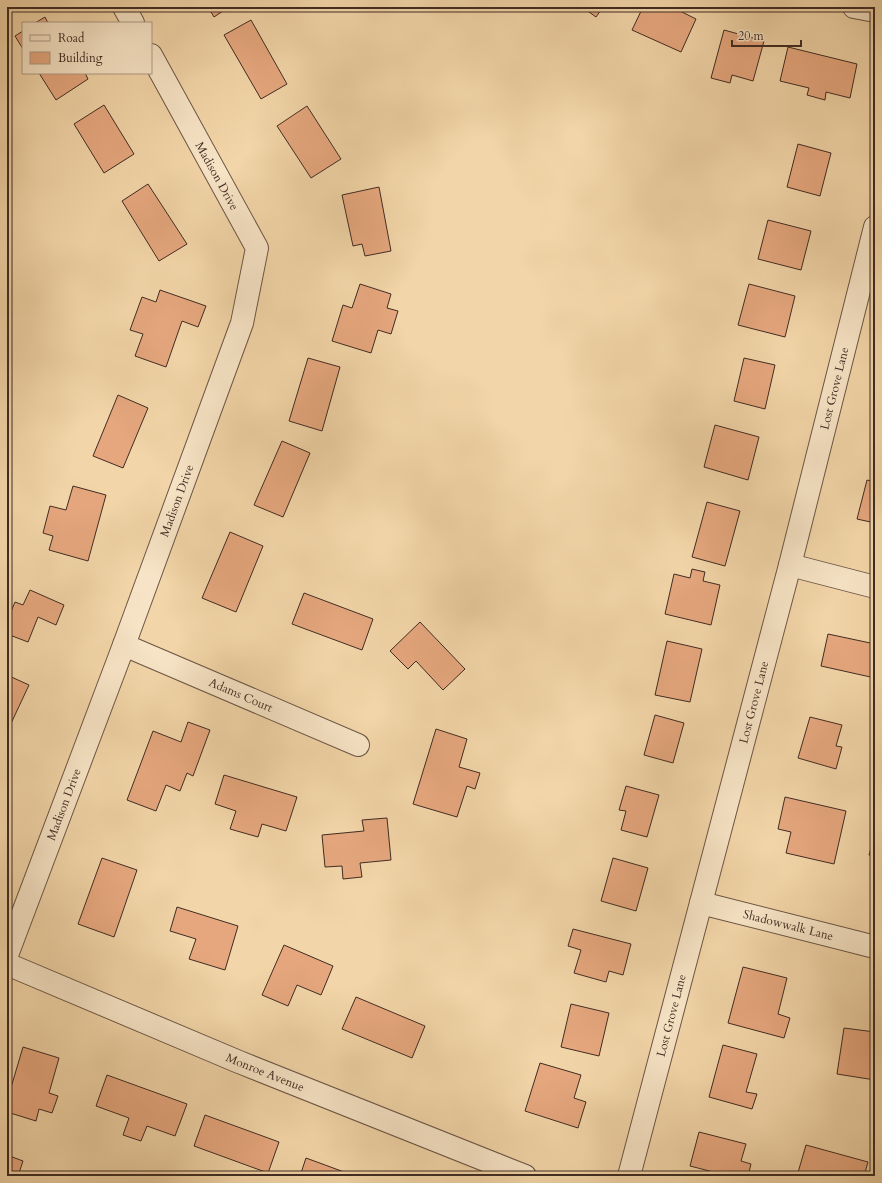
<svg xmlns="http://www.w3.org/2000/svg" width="882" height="1183" font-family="Cardo,serif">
	<rect width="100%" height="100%" fill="#f2d5a8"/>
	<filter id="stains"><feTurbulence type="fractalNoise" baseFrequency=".005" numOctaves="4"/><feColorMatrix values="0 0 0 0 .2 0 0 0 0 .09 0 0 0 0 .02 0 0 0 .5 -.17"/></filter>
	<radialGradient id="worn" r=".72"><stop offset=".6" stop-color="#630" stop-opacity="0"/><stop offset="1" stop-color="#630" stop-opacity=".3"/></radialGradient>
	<!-- building -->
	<g fill="#e6a77e" stroke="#402c23">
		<polygon points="208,7 229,7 214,17"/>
		<polygon points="582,7 603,7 596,17"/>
		<polygon points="643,7 672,7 696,19 681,52 632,30"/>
		<polygon points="45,17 48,23 35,23"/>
		<polygon points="251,20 287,84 261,99 224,35"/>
		<polygon points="724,30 764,41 753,81 732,75 730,83 711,78"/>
		<polygon points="23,31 23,49 15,36"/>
		<polygon points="788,47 857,64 850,98 826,92 825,100 807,95 809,88 780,81"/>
		<polygon points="39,73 85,73 88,79 56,100"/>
		<polygon points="104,105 134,154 104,173 74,124"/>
		<polygon points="307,106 341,159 311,178 277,126"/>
		<polygon points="798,144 831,153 820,196 787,187"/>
		<polygon points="148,184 187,244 159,261 122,201"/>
		<polygon points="379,187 391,251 365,256 362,244 353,246 342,195"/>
		<polygon points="768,220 811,231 801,270 758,259"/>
		<polygon points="360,284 391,294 387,308 398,311 391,334 378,330 371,353 332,341 343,305 352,308"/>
		<polygon points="749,284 795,296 785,337 738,325"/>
		<polygon points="160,290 206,306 198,327 182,321 166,367 135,356 143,334 130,330 142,297 156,302"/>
		<polygon points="308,358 340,367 322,431 289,421"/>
		<polygon points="744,358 775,365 765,409 734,401"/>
		<polygon points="118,395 148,408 123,468 93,456"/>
		<polygon points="715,425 759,437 748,480 704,467"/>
		<polygon points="282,441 310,453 283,517 254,505"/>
		<polygon points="867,480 875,482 875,523 857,519"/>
		<polygon points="73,486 106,495 88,561 49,550 53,536 43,533 50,506 66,510"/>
		<polygon points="707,502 740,511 725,566 692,557"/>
		<polygon points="230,532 263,546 236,612 202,598"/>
		<polygon points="692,569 705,572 703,581 720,585 711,625 665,614 674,574 690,578"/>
		<polygon points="30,590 64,605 56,625 38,617 28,642 7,634 7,621 15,602 23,605"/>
		<polygon points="304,593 373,619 362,650 292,624"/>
		<polygon points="420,622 465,669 443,690 416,661 408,669 390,651"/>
		<polygon points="828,634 875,644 875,678 821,666"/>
		<polygon points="667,641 702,649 690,702 655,695"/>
		<polygon points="7,675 29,685 7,732"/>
		<polygon points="655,715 684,723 673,763 644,755"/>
		<polygon points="810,717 842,725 836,746 842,747 836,769 798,758"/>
		<polygon points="188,722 210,730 193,776 187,773 180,791 166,785 156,811 127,800 153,731 181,742"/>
		<polygon points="436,729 467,739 459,767 480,773 475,789 467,786 457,817 413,804"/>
		<polygon points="224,775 297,797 286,831 262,824 258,837 230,829 236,811 215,804"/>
		<polygon points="626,786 659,795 647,837 621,830 626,811 619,810"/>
		<polygon points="785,797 846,811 834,864 786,853 791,832 778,829"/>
		<polygon points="387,818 391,860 360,863 362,877 343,879 342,866 325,867 322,835 364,831 362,820"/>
		<polygon points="875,834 875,857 869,855"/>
		<polygon points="102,858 137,870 114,937 78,924"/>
		<polygon points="613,858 648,868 636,911 601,901"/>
		<polygon points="177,907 238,926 225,970 189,959 196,939 170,931"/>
		<polygon points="573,929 631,944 623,975 609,971 606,982 574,973 581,950 568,946"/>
		<polygon points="284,945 333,966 321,995 297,985 288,1006 262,995"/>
		<polygon points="743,967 787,978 778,1014 790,1018 784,1038 728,1023"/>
		<polygon points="356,997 425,1026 412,1058 342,1029"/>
		<polygon points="571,1004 609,1013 599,1056 561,1047"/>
		<polygon points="844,1028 875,1032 875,1080 837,1074"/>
		<polygon points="723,1045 757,1054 746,1092 757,1094 752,1109 709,1097"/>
		<polygon points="23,1047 59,1058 49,1093 58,1096 52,1113 39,1109 36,1121 7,1112 7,1101"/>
		<polygon points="540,1063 581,1075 574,1098 586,1102 578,1128 525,1111"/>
		<polygon points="107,1075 187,1104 175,1136 147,1126 141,1141 123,1135 129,1118 96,1106"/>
		<polygon points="205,1115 279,1142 268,1173 194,1146"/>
		<polygon points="699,1132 746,1144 741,1161 751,1164 748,1176 729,1176 690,1166"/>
		<polygon points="806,1145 868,1162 864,1176 797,1176"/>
		<polygon points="7,1155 23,1161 18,1176 7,1176"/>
		<polygon points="306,1158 355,1176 300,1176"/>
	</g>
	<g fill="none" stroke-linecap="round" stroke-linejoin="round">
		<!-- street casing -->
		<g stroke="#6c5644" stroke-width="24">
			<g id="street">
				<polyline points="124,7 133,23"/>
				<polyline points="854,7 875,11"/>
				<polyline points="790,565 875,587"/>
				<path id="s1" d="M124,645l234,100"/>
				<path id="s2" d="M701,903l174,44"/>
				<path id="s3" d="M7,955l117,-310 118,-322 15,-75 -106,-193"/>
				<path id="s4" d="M7,964l232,98 286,114"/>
				<path id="s5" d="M629,1176l161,-611 85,-338"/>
			</g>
		</g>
		<!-- street -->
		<use href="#street" stroke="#f7e4c6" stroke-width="22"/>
	</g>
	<g text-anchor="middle" stroke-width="4" stroke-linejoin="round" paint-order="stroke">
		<!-- street labels -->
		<g font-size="12" fill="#402c23" stroke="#f7e4c6">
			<text transform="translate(217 176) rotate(61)" y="4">Madison Drive</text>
			<text dy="4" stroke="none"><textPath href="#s5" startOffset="814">Lost Grove Lane</textPath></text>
			<text dy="4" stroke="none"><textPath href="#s3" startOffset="485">Madison Drive</textPath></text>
			<text dy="4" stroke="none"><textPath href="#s1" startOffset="127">Adams Court</textPath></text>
			<text dy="4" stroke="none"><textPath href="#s5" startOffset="490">Lost Grove Lane</textPath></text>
			<text dy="4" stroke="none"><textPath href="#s3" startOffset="161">Madison Drive</textPath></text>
			<text dy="4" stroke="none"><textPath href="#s2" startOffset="90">Shadowwalk Lane</textPath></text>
			<text dy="4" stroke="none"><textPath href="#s5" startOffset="166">Lost Grove Lane</textPath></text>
			<text dy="4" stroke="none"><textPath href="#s4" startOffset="280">Monroe Avenue</textPath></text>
		</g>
	</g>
	<!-- margin -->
	<rect width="882" height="1183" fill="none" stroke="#f2d5a8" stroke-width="24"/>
	<rect x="8" y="8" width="866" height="1167" fill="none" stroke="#402c23" stroke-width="2"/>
	<rect x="12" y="12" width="858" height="1159" fill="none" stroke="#402c23"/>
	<!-- legend -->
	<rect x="22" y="22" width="130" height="52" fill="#f7e4c6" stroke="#ae9a85"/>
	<rect x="30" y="35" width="20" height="6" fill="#f7e4c6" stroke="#ae9a85"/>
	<text x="58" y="42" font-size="12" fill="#402c23">Road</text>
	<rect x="30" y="52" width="20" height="12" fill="#e6a77e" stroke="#ae9a85"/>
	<text x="58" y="62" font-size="12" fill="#402c23">Building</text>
	<!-- scale -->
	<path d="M732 40v6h69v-6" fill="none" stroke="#402c23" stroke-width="2"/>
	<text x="738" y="40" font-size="12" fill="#402c23" stroke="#f7e4c6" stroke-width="3" paint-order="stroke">20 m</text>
	<rect width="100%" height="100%" filter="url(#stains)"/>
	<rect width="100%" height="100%" fill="url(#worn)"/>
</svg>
